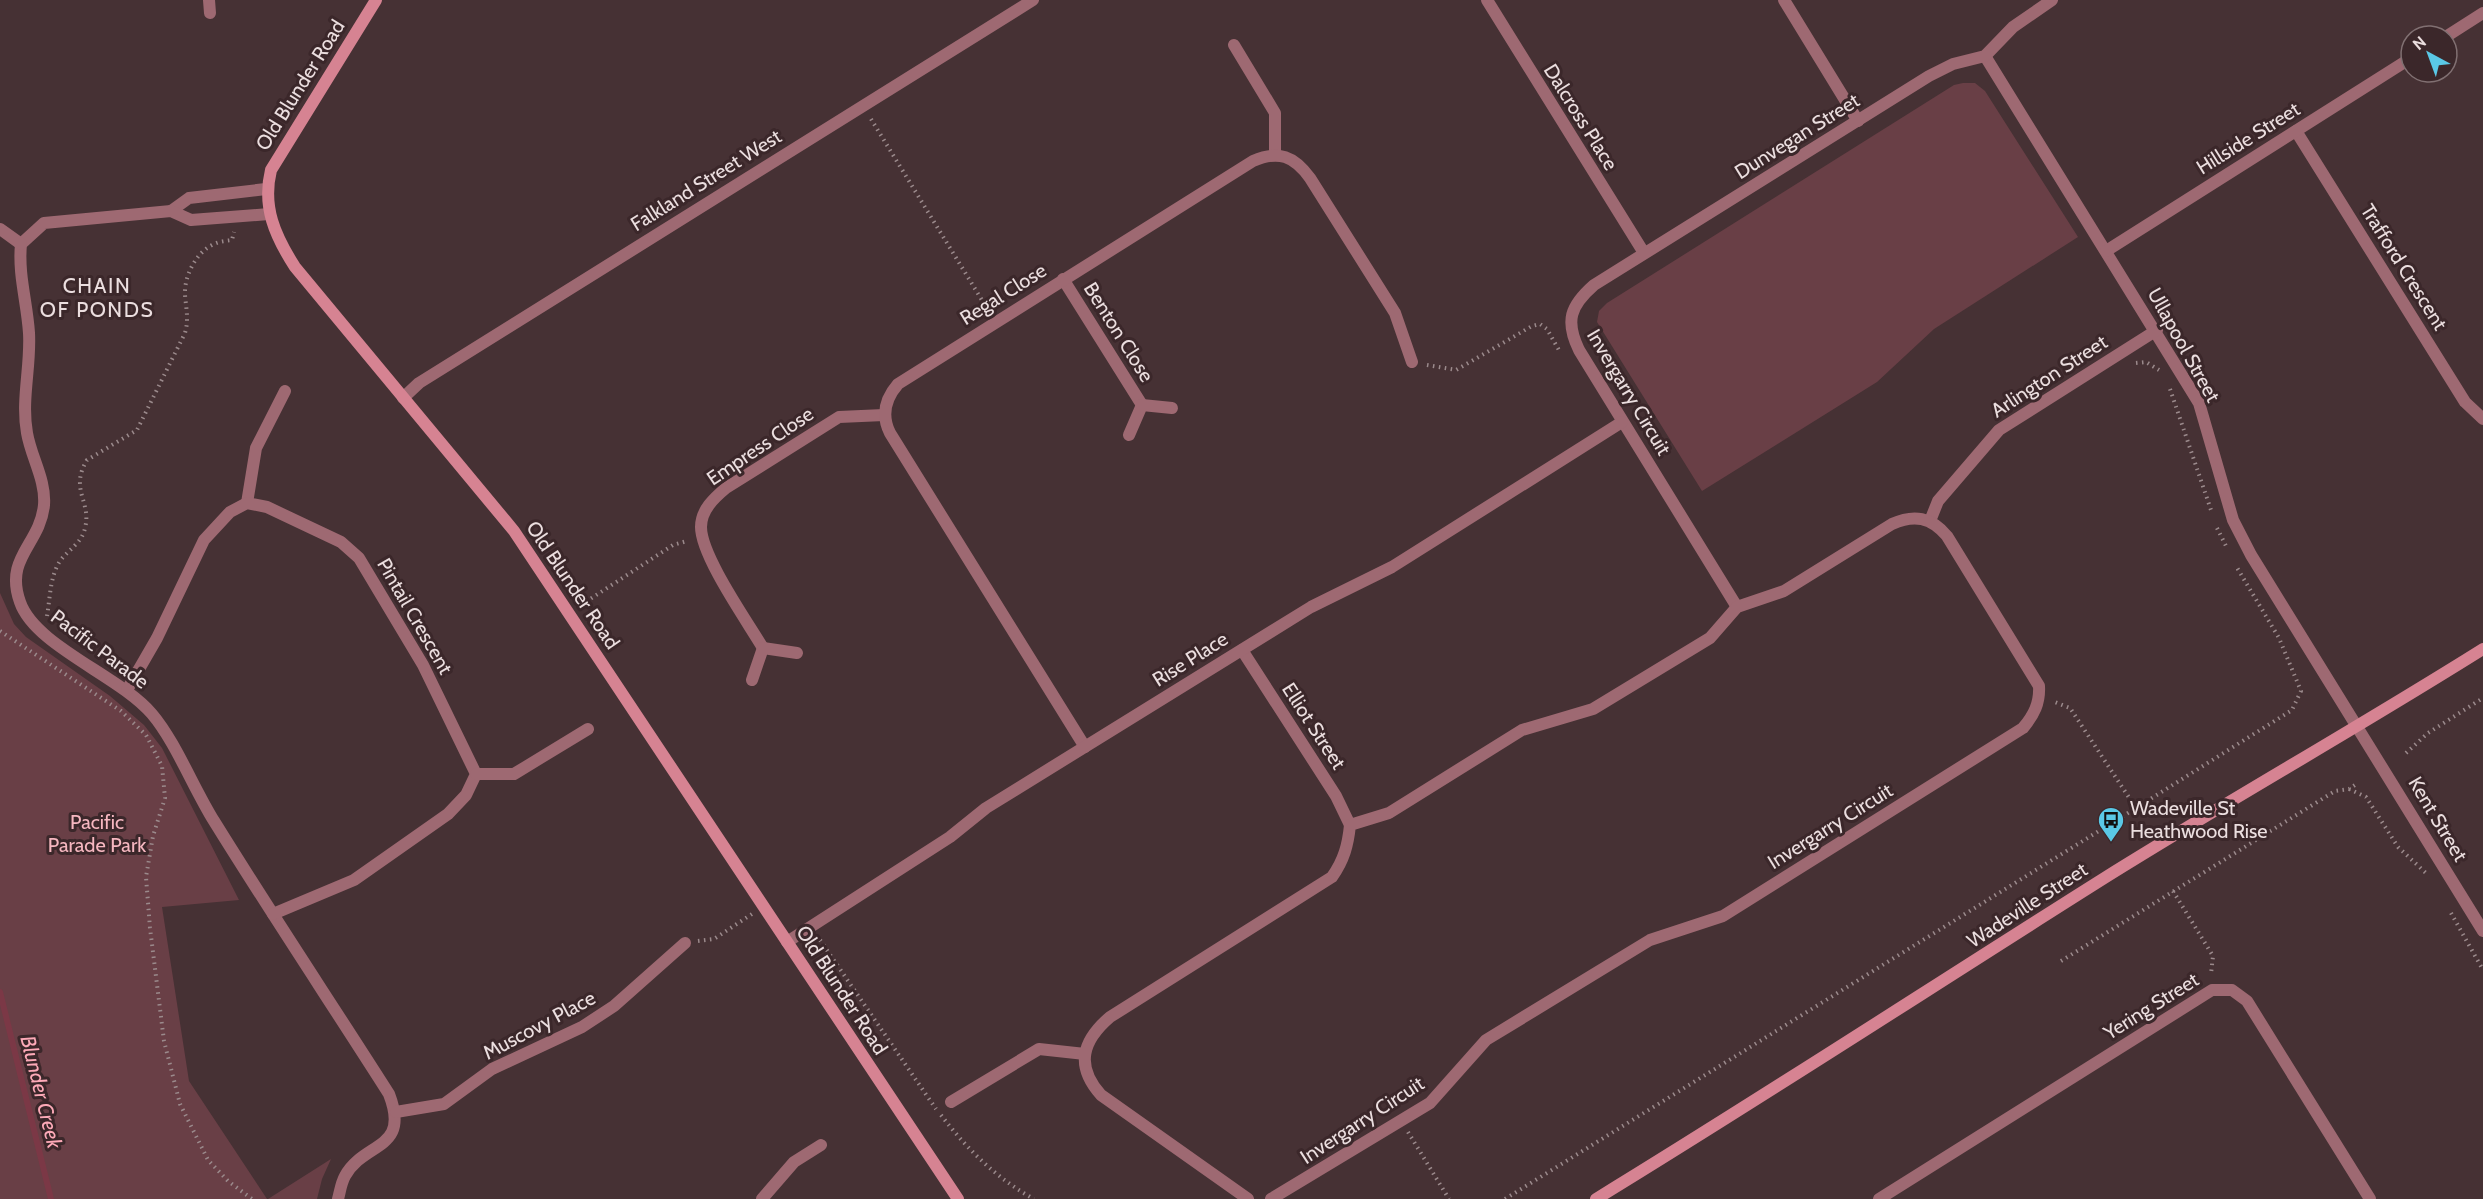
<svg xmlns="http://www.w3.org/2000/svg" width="2483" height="1199" font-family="Cabin,sans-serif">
	<rect width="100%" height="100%" fill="#463134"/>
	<!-- green -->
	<g fill="#693f46">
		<polygon points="1963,83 1975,83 1985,91 2078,237 1934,329 1877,382 1702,491 1597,322 1599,311 1607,303 1954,85"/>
		<polygon points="0,593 14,624 26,637 110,696 144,725 162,748 239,900 162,907 189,1081 267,1199 0,1199"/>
		<polygon points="331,1159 322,1179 317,1199 268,1199"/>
	</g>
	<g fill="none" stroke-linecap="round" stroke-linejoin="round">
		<!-- stream -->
		<polyline stroke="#7b3846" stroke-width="6" points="0,992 51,1199"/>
		<!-- path -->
		<g stroke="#9b8a8c" stroke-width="4" stroke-dasharray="1.5 4.5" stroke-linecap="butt">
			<polyline points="871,119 988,310"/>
			<polyline points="2136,363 2146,362 2159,370"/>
			<polyline points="1427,365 1456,370 1532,326 1540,324 1547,329 1560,352"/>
			<polyline points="2170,389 2212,513"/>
			<polyline points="2217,528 2227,548"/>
			<polyline points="581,605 673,545 687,541"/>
			<path d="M47,616c3,-17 3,-40 13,-55 9,-12 22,-18 25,-33 7,-26 -16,-38 2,-68l50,-30 48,-97c4,-14 1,-25 0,-38 -1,-19 11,-43 29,-51 6,-3 12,-3 18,-4l2,-8"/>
			<polyline points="0,631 121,711 146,735 162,766 165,798 153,836 146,877 150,928 164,1041 180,1104 208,1160 228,1181 252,1199"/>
			<polyline points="2406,753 2428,733 2483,698"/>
			<polyline points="2349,789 2366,797 2398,847 2427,874"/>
			<polyline points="2136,808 2292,710 2301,691 2279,638 2236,566"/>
			<polyline points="2173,891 2213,956 2211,974"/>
			<polyline points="2451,913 2483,970"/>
			<polyline points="820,940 936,1109"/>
			<polyline points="698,941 714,939 752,914"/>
			<polyline points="2061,961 2335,791 2349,789 2358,783"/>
			<path d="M941,1115c25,33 56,64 93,84"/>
			<polyline points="1408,1132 1449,1199"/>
			<polyline points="1505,1199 2136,808 2070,708 2052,701"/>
		</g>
		<!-- street -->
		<g stroke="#9e6972" stroke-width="12">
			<polyline points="209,0 210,13"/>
			<polyline points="1487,0 1644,253"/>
			<polyline points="1784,0 1858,121"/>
			<polyline points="2447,36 2483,13"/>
			<polyline points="1234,45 1275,113 1275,154"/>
			<polyline points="1985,56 2199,403 2233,520 2251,555 2483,931"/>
			<polyline points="2296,131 2465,402 2483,419"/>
			<polyline points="171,211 189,198 266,189"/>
			<path d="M269,214l-78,6 -20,-9 -127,12 -23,21c-3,31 6,58 8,89 2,33 -8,67 -2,100 4,24 19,47 17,72 -4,40 -40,52 -24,97 15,44 100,74 132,112 23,27 42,75 62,107 57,92 117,182 175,273 22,57 -25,47 -44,82 -4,7 -5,16 -7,23"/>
			<polyline points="0,229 21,244"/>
			<polyline points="2106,251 2411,58"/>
			<polyline points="1063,279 1142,405"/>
			<polyline points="403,398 419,383 1033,0"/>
			<polyline points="1129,435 1142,405 1172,408"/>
			<polyline points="247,503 256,448 285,391"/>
			<polyline points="1930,521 1938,501 1999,430 2157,330"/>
			<path d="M1737,607l-158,-257c-14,-29 -9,-44 15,-65l335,-209 24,-12 32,-8 28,-29 39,-27"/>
			<path d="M763,648c-16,-27 -62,-92 -62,-121 0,-17 13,-29 25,-39l113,-71 45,-2"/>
			<polyline points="1242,650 1336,796 1350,825"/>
			<polyline points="752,680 763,648 797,653"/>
			<polyline points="127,690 157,638 204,540 230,512 247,503 267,507 341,542 359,558 423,665 476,774 466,795 448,814 354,880 273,914"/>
			<path d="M1085,747l-195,-314c-9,-18 -5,-34 8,-49l355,-223c26,-11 41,-5 57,17l85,135 17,49"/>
			<polyline points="476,774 514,774 588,729"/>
			<polyline points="787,942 950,837 986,808 1311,607 1392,567 1622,422"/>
			<polyline points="951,1102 1039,1049 1085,1054"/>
			<polyline points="396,1112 444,1104 492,1069 582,1027 614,1006 685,943"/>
			<polyline points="762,1199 794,1162 821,1145"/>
			<path d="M1248,1199l-147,-104c-26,-29 -19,-54 9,-78l222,-140c12,-17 16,-32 18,-52l39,-12 133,-83 71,-21 117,-71 27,-31 47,-16 108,-67c22,-10 39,-7 55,12l92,150c1,17 -5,29 -16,42l-300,188 -73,24 -164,100 -56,63 -159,96"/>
			<polyline points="1879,1199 2212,990 2232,990 2247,1001 2370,1199"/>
		</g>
		<!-- secondary -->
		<g stroke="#d68392" stroke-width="12">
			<path d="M376,0l-105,170c-9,37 4,66 24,97l219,264 444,668"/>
			<path d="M1596,1199c172,-105 340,-215 510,-322 125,-78 253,-150 377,-228"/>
		</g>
	</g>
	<!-- icons -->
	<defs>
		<g id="bus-pin" transform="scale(1.35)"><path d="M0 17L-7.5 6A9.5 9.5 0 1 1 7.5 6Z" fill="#5ac8e6" stroke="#3b272a"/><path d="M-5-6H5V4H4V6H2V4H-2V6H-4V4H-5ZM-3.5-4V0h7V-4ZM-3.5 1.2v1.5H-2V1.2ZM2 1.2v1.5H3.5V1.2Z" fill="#111"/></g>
	</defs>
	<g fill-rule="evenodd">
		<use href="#bus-pin" x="2111" y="820"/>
	</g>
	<g text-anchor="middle" stroke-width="6" stroke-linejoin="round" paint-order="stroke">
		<!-- street labels -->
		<g font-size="20" fill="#ebdedf" stroke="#3b272a">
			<text transform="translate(300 85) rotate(-58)" y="7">Old Blunder Road</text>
			<text transform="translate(1581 117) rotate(58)" y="7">Dalcross Place</text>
			<text transform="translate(1797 136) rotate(-32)" y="7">Dunvegan Street</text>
			<text transform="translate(2248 138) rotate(-32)" y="7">Hillside Street</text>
			<text transform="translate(706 180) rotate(-32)" y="7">Falkland Street West</text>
			<text transform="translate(2404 267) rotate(58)" y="7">Trafford Crescent</text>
			<text transform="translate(1003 294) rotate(-32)" y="7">Regal Close</text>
			<text transform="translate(1119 332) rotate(58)" y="7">Benton Close</text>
			<text transform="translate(2184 345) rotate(61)" y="7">Ullapool Street</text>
			<text transform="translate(2049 376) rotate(-33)" y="7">Arlington Street</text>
			<text transform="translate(1629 392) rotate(59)" y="7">Invergarry Circuit</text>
			<text transform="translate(760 446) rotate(-34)" y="7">Empress Close</text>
			<text transform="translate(573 585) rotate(56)" y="7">Old Blunder Road</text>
			<text transform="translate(415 616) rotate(60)" y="7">Pintail Crescent</text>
			<text transform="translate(100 649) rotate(37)" y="7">Pacific Parade</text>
			<text transform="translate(1190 659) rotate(-32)" y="7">Rise Place</text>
			<text transform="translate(1314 726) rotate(57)" y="7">Elliot Street</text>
			<text transform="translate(2438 819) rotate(59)" y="7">Kent Street</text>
			<text transform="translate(1830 826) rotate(-32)" y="7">Invergarry Circuit</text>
			<text transform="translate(2027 905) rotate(-33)" y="7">Wadeville Street</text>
			<text transform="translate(842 990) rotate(57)" y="7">Old Blunder Road</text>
			<text transform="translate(2151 1006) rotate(-32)" y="7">Yering Street</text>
			<text transform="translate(539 1025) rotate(-28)" y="7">Muscovy Place</text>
			<text transform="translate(1362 1120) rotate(-33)" y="7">Invergarry Circuit</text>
		</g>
		<!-- poi labels -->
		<g font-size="20" fill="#ebdedf" stroke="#3b272a" text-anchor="start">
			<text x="2130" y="815">Wadeville St<tspan x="2130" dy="23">Heathwood Rise</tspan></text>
		</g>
		<!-- park labels -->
		<g font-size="20" fill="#f6b7c0" stroke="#3b272a">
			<text x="97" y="829">Pacific<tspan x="97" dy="23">Parade Park</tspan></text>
		</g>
		<!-- neighbourhood labels -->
		<g font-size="21" letter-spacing="1.5" fill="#ebdedf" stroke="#3b272a">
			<text x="97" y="293">CHAIN<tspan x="97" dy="24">OF PONDS</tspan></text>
		</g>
		<!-- water labels -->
		<g font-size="21" font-style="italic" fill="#fdaab8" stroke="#3b272a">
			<text transform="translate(41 1092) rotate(76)" y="7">Blunder Creek</text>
		</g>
	</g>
	<!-- north arrow -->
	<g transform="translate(2429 54) rotate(319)"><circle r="28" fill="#3b272a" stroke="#817072" stroke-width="1.5"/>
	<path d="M0-4.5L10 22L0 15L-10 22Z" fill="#5ac8e6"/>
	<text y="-9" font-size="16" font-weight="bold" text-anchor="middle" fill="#ebdedf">N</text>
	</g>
</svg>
